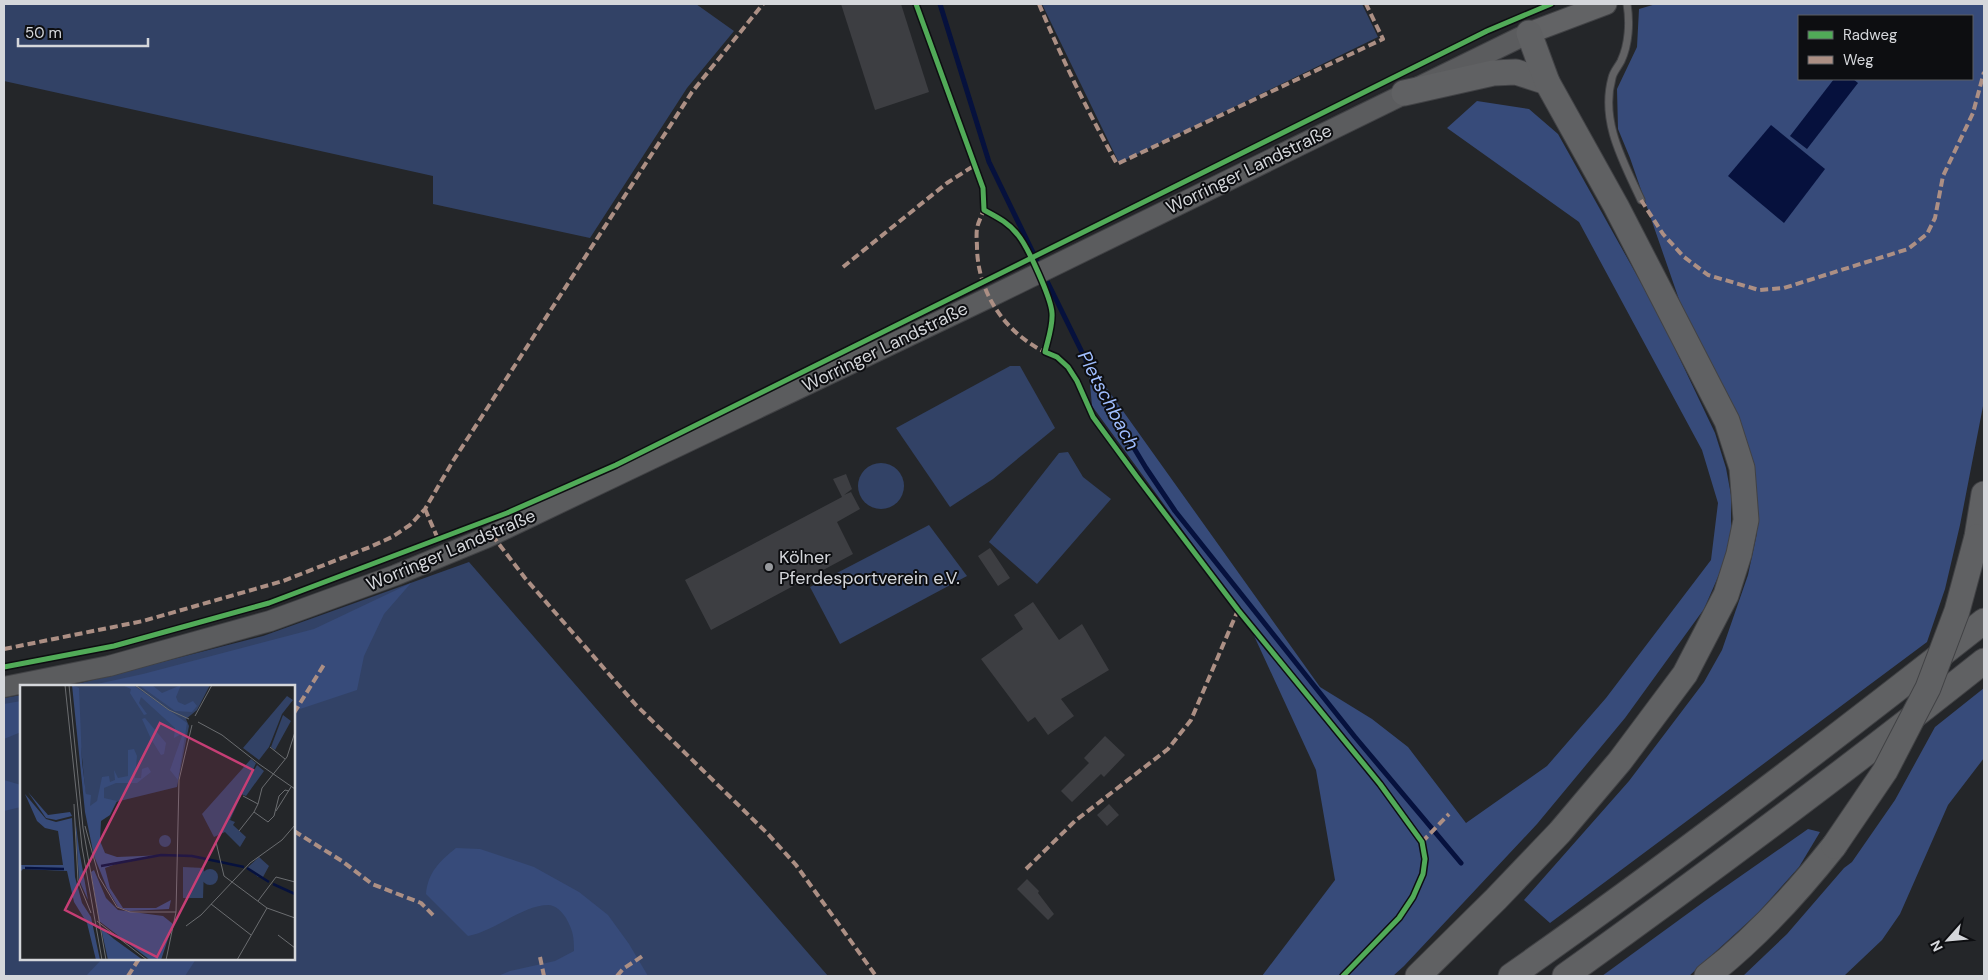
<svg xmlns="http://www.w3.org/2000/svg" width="1988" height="980" font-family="'DM Sans',sans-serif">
	<rect width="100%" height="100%" fill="#242629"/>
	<!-- green -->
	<g fill="#324266">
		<polygon points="67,4 696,4 734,31 687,88 590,238 433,204 433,176 4,81 4,5"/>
		<polygon points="1042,4 1362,4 1378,37 1119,163"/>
		<polygon points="1010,366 1020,366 1055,428 993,479 950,507 896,428"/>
		<polygon points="1068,452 1083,477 1111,499 1037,584 989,542 1059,453"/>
		<circle cx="881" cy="486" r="23"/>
		<polygon points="929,525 967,576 840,644 810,587"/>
		<polygon points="469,562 828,976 4,976 4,698 21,695 21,959 294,959 294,686 69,686 263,636"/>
	</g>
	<!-- forest -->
	<g fill="#374b7a" fill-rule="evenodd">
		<path d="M1656,4h328v397l-24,124 -15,64 -18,53 -377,281 -26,-23 105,-119 75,-99 18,-32 26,-75 9,-42 -1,-31 -74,-194 -52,-150 -12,-29 -1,-40 20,-42 2,-38zM1799,16h173v63h-173z"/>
		<polygon points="1477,101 1529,109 1558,134 1659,315 1715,433 1726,468 1731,495 1731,532 1724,563 1704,609 1625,718 1537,824 1404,966 1393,976 1262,976 1335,880 1316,770 1244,614 1092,406 1088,362 1320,687 1372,719 1408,747 1466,823 1547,766 1606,698 1711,560 1718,503 1702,450 1579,222 1447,128"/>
		<polygon points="411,583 384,614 364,656 357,690 294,711 294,686 88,686 143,674 314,629"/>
		<polygon points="1984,688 1984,758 1948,805 1900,914 1882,940 1844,976 1743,976 1787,934 1844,868 1852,862 1895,800 1935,727"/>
		<polygon points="21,701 21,732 4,739 4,704"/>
		<polygon points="4,780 21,785 21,807 4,811"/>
		<polygon points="1808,829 1820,832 1799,867 1758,913 1689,976 1602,976 1705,901"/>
		<path d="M456,848l24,1 54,18 45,25 29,23 21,29 19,32h-150l12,-5 45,-10 19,-10c0,-15 -1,-20 -8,-33 -4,-6 -10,-13 -18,-13 -25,0 -53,26 -80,31l-42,-42c2,-22 14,-33 30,-46z"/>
		<polygon points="102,959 196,959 185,976 86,976"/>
	</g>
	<!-- water -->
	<g fill="#06113d">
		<polygon points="1834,79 1853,79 1858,83 1807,149 1790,136"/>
		<polygon points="1771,125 1825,169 1784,223 1728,176"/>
	</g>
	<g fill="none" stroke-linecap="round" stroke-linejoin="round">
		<!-- stream -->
		<g stroke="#06113d" stroke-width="5">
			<polyline points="940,4 989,162 1040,267"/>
			<polyline points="1044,275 1108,405 1146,468 1175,511 1355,737 1461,863"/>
		</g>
	</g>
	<!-- building -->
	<g fill="#3d3e42">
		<polygon points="841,4 901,4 929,92 875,110"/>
		<polygon points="846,474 852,489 844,495 851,492 860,509 837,522 853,554 711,630 685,580 842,497 833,479"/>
		<polygon points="990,548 1010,578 998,586 978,556"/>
		<polygon points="1033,602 1059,640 1082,624 1109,670 1061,699 1074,716 1048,735 1035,717 1028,722 981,659 1023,629 1014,615"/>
		<polygon points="1105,736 1125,755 1104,777 1101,774 1072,802 1061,791 1089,763 1084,758"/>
		<polygon points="1109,804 1119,815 1107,826 1097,815"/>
		<polygon points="1027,879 1039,891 1038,893 1054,914 1048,920 1017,889"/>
	</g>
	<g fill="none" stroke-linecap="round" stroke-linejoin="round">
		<!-- service casing -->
		<g stroke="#414245" stroke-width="9">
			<path id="service" d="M1627,4c3,18 2,40 -6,57 -3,6 -8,11 -9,17 -12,43 11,83 29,122"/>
		</g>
		<!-- secondary casing -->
		<g stroke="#414245" stroke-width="22">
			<polyline id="secondary" points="4,687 109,666 270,621 396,575 488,537 990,297 1529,33"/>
		</g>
		<!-- primary casing -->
		<g stroke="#414245" stroke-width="23">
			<polyline id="primary" points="1529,33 1606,4"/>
		</g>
		<!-- motorway casing -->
		<g stroke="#414245" stroke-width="27">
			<g id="motorway">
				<polyline points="1404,93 1493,73 1516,72 1547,82"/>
				<polyline points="1977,537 1984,494"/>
				<polyline points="1418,976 1496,899 1560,832 1620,761 1685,674 1726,595 1739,554 1746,520 1742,468 1727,421 1616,206 1547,82 1529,33"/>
				<path d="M1511,976c161,-113 318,-233 473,-355"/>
				<path d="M1565,976c142,-102 282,-206 419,-315"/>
				<path d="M1707,976c49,-38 89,-82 127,-130"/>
			</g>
		</g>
		<!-- service -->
		<use href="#service" stroke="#626264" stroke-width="7"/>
		<!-- secondary -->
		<use href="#secondary" stroke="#5b5c5e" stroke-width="20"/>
		<!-- primary -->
		<use href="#primary" stroke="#626365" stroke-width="21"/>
		<!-- motorway -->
		<use href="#motorway" stroke="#606163" stroke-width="25"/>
		<!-- motorway-bridge casing -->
		<g stroke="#414245" stroke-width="27" stroke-linecap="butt">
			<polyline id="motorway-bridge" points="1834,846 1885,771 1928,688 1957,611 1977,537"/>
		</g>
		<!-- motorway-bridge -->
		<use href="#motorway-bridge" stroke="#606163" stroke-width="25"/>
		<!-- quiet -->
		<g stroke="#ac8f84" stroke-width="4" stroke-dasharray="8 4" stroke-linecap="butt">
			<path d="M1039,4c23,55 49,108 78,160l266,-125 -17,-35"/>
			<polyline points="1641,200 1663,234 1684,257 1708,275 1759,290 1784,288 1908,249 1927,234 1935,218 1943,176 1973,113 1984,72"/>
			<path d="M984,207c-1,8 -6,14 -7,22 -1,6 0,13 0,19 1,47 30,87 72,106"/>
			<polyline points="843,267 947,183 975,165"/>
			<polyline points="425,509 438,539"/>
			<polyline points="492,535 525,578 636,705 767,833 796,865 876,976"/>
			<polyline points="4,649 143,621 283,581 370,547 392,537 410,525 425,509 453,461 692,92 763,4"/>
			<polyline points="294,713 325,663"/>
			<polyline points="294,831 342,861 372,884 421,903 435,917"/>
			<polyline points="1422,842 1449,814"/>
			<polyline points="1026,869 1075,821 1168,749 1191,720 1238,610"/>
			<polyline points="540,957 544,976"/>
			<polyline points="128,976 139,959"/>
			<polyline points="617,976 623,969 644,955"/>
		</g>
		<!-- cycleway casing -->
		<g stroke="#0d0e11" stroke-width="8">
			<g id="cycleway">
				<path d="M916,4l67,184 1,22c13,7 25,13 34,25 10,12 33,63 34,78 1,13 -4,26 -7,39l12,5 11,10 9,14 16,36 44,60 101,133 142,174 42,58 3,17 -2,15 -10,23 -14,21 -56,58"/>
				<polyline points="4,667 114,646 269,603 507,513 616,465 1487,31 1551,4"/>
			</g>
		</g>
		<!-- cycleway -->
		<use href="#cycleway" stroke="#51ab58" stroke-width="5"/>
	</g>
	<!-- markers -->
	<circle fill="#97999d" stroke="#0d0e11" stroke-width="2" cx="769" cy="567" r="5"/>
	<g text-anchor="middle" stroke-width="4" stroke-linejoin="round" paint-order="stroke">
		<!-- street labels -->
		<g font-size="18" fill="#d5d7db" stroke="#0d0e11">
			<text transform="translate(1249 169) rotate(-26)" y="6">Worringer Landstraße</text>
			<text transform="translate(885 347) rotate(-26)" y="6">Worringer Landstraße</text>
			<text transform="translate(451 550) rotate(-23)" y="6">Worringer Landstraße</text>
		</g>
		<!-- poi labels -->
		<g font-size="18" fill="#d5d7db" stroke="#0d0e11" text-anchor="start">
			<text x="779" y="563">Kölner<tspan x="779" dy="21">Pferdesportverein e.V.</tspan></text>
		</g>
		<!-- water labels -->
		<g font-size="19" font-style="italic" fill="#a0beff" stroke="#0d0e11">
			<text transform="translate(1109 400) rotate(62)" y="7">Pletschbach</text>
		</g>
	</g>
	<!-- overview -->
	<g transform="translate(20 685)">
		<rect width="275" height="275" fill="#242629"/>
		<path d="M55,0h135l-13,25 -11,9 3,7 -12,61 -90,22zM267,11l6,4 -11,14 -13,33 -10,13 -16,-12zM263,30l8,6 -16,29 -4,-3zM231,74l5,4 -26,57 5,2 -2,3 13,12 -6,10 -15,-15 -11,5 -12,-23zM237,80l7,6 -18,25 -5,-2zM139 156a6 6 0 1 1 12 0a6 6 0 1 1-12 0ZM239,172l10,9 -6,11h-5l-11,-9zM163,182l21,1 -1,30h-20zM182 192a8 8 0 1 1 16 0a8 8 0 1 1-16 0Z" fill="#324266"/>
		<path d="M52,0l7,3 3,74 4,32 5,1 -1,11 7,-5 5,-24 7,-1 1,6 5,-2 -1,-10 4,8 10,-2v-26l6,-1 3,7 -2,22h6l1,-9 6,-2 3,5 -14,11h-21l-12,5v10l13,3 -7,14 -9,6 -1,20 5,12 12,4 49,-2 -42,6 -19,7 5,20 13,20h33l15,-8 -2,9 -40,2 -11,-4 -11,-19 -13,-32 -9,-44zM102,0h11l54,38 -9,57 -8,-10 13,-37 -9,5 1,-10 -34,-31 -2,6 8,11 -3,1 -14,-22 1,-4zM119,0h13l10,8 19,-8 -5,12 2,5 7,3 8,-4 4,5 -5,6 -17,-1zM125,33l21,25 -2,11 -3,1 -10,-16 -9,-20zM8,107l20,23 22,-3 2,4 -16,4 -10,-2zM5,109l21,25 10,3 16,-4 3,59 7,26 9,14 9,43h-4l-9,-37 -13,-21 -7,-31 -44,-2 -3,3v-7h43l-5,-34 -13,-3 -8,-7zM55,132l4,32 9,51 -9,-20zM74,185l12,28 12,12 45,6 10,8 -12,36h-11l-51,-39 -8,-49zM81,243l13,11 29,21h-35z" fill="#374b7a"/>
		<path fill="none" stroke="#06113d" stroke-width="2.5" d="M81,181l60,-11 31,1 52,11M5,183l39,1M227,183l22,14M253,199l22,10"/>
		<path fill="none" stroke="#6b6d70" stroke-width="1" d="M45,0l17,162 20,113M49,0l14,143 23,132M115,0l34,25 20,9M175,31l17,-31M178,37l24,13 37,29M250,62l15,12M239,79l36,25M223,111l15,8 4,-16 25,-31 8,-25M54,119l4,77 13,32M238,119l-4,8 14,10 6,-6 5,-20 6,-6 4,1M256,126l15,-24M65,141l14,51 18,30 13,5h46M219,146l15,-19M196,157l8,34 43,32 28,10M238,216l18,-24 19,5M191,219l40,31M77,236l50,39M166,241l15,-11 49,-52 32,-23 13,-15M258,250l17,13M146,275l10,-48 3,-132 13,-55M217,275l30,-52"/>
		<path fill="#c63e75" fill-opacity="0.15" stroke="#c63e75" stroke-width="2.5" d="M140,38l93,47 -96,187 -92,-47z"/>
		<rect width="275" height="275" fill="none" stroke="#d5d7db" stroke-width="2.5"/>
	</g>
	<!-- border -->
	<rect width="1988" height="980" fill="none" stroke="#d5d7db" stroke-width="10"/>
	<!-- legend -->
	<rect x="1798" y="15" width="175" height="65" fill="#0d0e11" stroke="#5d5e62"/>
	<rect x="1808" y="31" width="25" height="8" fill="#51ab58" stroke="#5d5e62"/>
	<text x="1843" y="40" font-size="15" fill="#d5d7db">Radweg</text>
	<rect x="1808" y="56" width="25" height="8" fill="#ac8f84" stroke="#5d5e62"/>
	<text x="1843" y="65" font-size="15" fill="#d5d7db">Weg</text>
	<!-- north arrow -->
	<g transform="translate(1948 940) rotate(243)" stroke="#0d0e11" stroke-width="4" paint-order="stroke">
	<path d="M0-4L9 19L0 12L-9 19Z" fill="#d5d7db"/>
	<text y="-8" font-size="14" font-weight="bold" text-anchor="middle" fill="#d5d7db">N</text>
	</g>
	<!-- scale -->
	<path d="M18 38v8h130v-8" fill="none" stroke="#d5d7db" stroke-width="2.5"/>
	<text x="25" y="38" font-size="15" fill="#d5d7db" stroke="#0d0e11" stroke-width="4" paint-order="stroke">50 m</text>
</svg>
